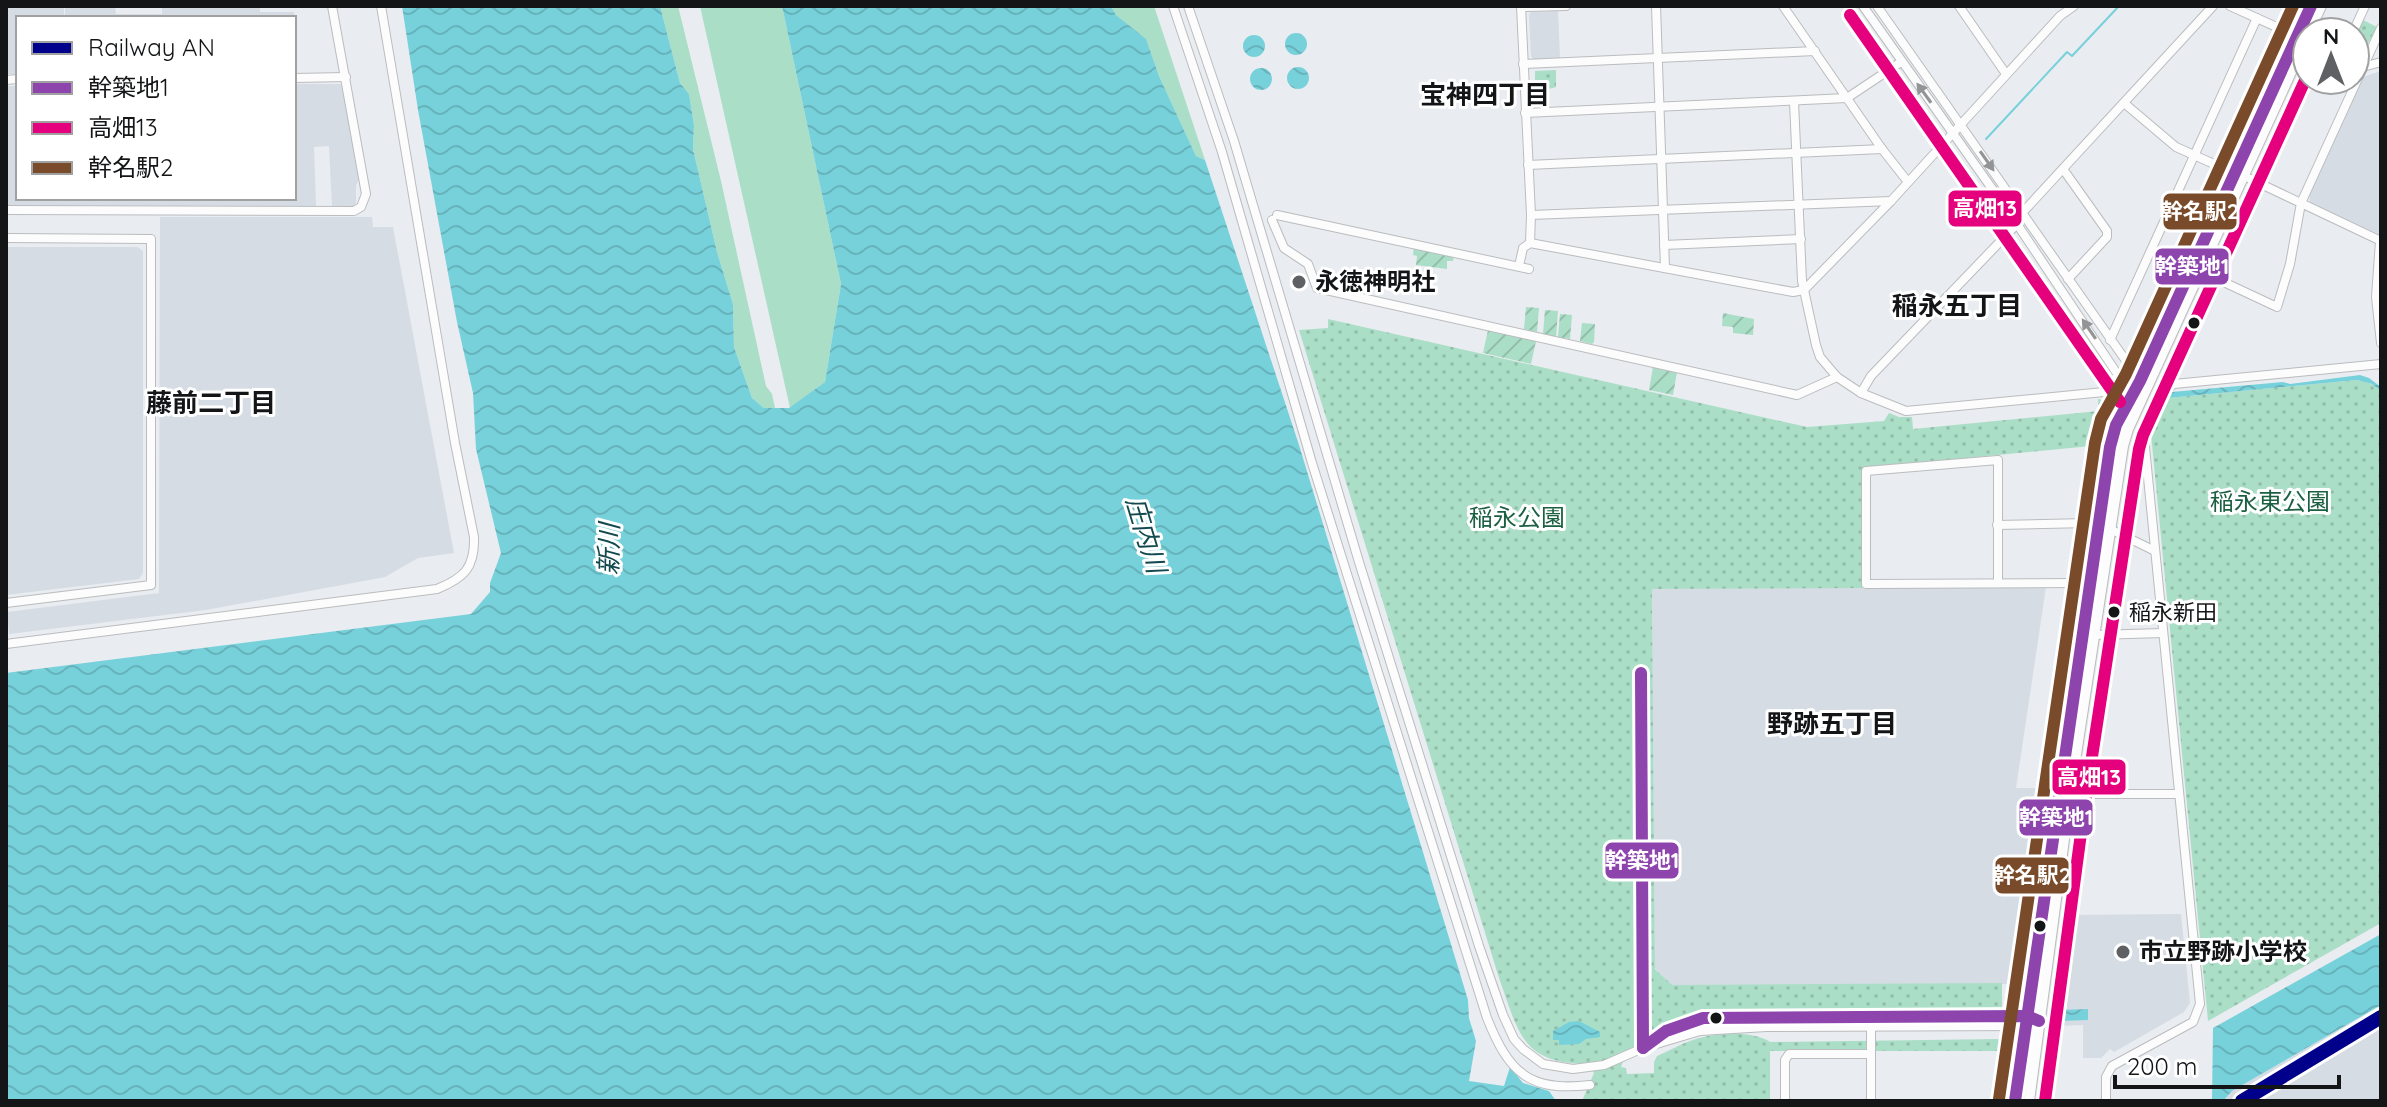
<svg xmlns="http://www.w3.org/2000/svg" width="2387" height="1107" font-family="Quicksand,'Noto Sans JP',sans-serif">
	<defs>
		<pattern id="park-dots" width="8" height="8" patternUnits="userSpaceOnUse" patternTransform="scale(2)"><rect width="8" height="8" fill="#abdec7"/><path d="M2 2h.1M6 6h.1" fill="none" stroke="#92beaa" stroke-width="1.8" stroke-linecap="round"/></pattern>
		<pattern id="garden-furrows" width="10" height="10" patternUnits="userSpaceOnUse" patternTransform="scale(2)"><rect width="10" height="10" fill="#abdec7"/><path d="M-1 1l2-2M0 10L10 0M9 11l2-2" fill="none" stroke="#92beaa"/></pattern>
		<pattern id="water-waves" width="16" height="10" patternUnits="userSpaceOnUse" patternTransform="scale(2)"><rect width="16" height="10" fill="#77d1db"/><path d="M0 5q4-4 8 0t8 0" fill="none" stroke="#66b3bb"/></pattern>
	</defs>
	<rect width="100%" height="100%" fill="#e9ecf0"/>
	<!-- built -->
	<g fill="#d5dce4">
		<polygon points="6,6 64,6 64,18 18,18 18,74 6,74"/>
		<polygon points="65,6 115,6 116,14 162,14 162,6 260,6 260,12 294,12 295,74 294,18 65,18"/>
		<polygon points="1558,11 1560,58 1534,60 1531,56 1529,15 1531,12"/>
		<polygon points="2381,71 2381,235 2310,203 2309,197 2363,77"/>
		<polygon points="294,84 340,84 342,87 360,178 356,185 356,203 354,206 332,206 329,146 314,147 316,206 6,205 6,86 18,86 18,198 294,198"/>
		<polygon points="160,217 372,217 373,227 393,227 454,553 418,558 385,577 206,610 9,634 7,612 159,593"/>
		<polygon points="6,247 137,247 143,251 143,573 139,579 6,595"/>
		<polygon points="2046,587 2016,788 2050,788 2024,969 2007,984 1671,985 1655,968 1652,589"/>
		<polygon points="2181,914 2190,1003 2184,1012 2114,1052 2110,1049 2101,1058 2083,1058 2083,1025 2050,1026 2055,1013 2057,991 2055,990 2066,915"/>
		<polygon points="2381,1005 2381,1101 2223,1101 2232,1091"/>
	</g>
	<!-- grass -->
	<g fill="#abdec7">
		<polygon points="660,6 678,6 721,181 766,386 772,394 775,408 764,408 752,398 734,347 733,304 717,252 693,149 694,125 689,94 680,83"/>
		<polygon points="700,6 782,6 841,284 825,382 790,408"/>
		<polygon points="1111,6 1154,6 1205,160 1196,156 1159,76 1146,40 1116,15"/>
	</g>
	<!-- park -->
	<g fill="url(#park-dots)">
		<polygon points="2361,19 2377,27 2361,56 2355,53 2355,33"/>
		<polygon points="1556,70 1556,87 1535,93 1535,71"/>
		<path d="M1328,319l479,108 77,-6 5,-8 10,4h13l1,12 186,-18 -1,-12 12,3 -10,52 -9,-8 -229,22v120l-210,1 3,380 17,16 330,-2v28l-256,3 -23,-3 -19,2 -39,15 -39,25 -5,14 5,1 1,6 27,-1v-11l3,-6c12,-5 23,-12 36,-16 20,-7 59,-10 77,2l228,-3 13,12h-241v50h-188l12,-28 -5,-9c-67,0 -70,-30 -90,-86l-200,-648 29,-2z"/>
		<polygon points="2357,380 2372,384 2381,391 2381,923 2208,1021 2151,434 2168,398"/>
	</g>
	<!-- garden -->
	<g fill="url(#garden-furrows)">
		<polygon points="1414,246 1454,255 1453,261 1447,261 1447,269 1416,265 1417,256 1413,255"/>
		<polygon points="1526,307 1539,308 1537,332 1524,329"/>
		<polygon points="1545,310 1558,311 1556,337 1543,334"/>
		<polygon points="1723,313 1754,319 1753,335 1733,333 1733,327 1722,326"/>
		<polygon points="1560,314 1572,315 1570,339 1558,337"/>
		<polygon points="1582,323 1595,324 1594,342 1592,344 1580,341"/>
		<polygon points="1488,330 1536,341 1531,364 1483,353"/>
		<polygon points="1653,367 1677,372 1673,395 1649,390"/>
	</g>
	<!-- water -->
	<g fill="url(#water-waves)">
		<polygon points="402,6 660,6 680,83 689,94 694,125 693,149 717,252 733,304 734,347 752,398 764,408 789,408 825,382 841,284 782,6 1111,6 1116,15 1146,39 1159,76 1196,156 1205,160 1299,445 1468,1000 1469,1018 1476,1041 1469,1081 1504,1086 1510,1067 1523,1083 1549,1091 1556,1101 6,1101 6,673 471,614 490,592 490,583 501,553 476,449 473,393 457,322 418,110"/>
		<circle cx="1296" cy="44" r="11"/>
		<circle cx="1254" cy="46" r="11"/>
		<circle cx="1298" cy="78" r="11"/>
		<circle cx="1261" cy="79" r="11"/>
		<polygon points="2360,375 2369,378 2381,387 2381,391 2372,384 2357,380 2168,398 2172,392 2283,382 2290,384"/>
		<polygon points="2381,934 2381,1005 2232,1091 2223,1101 2212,1101 2213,1028"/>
		<polygon points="2088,1009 2088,1020 2059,1021 2059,1010"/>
		<polygon points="1579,1021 1600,1032 1600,1037 1586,1039 1579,1044 1559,1045 1559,1040 1553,1040 1553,1031 1569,1022"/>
	</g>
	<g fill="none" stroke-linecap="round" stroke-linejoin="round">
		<!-- stream -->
		<polyline stroke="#77d1db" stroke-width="2" points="1986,139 2067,52 2072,56 2119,6"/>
		<!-- minor casing -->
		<g stroke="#babcbe" stroke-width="10">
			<g id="minor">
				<path d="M1173,6l49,146 90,311 175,555c22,55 42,74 103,67"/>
				<polyline points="1188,6 1234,141 1359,562 1479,946 1503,1015 1514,1039 1523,1049 1543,1064 1573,1069 1604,1065 1643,1048 1700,1031 1766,1027 2025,1026 2039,1021"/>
				<polyline points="1656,6 1665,268"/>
				<polyline points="1783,6 1882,149 1908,182"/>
				<polyline points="1863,6 2017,224 2118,375 2133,393 2135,393"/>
				<polyline points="1877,6 2143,385"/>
				<polyline points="1959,6 2006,74"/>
				<polyline points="2230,6 2303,39"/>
				<polyline points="1521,7 1566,6"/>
				<polyline points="2353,32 2365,6"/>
				<polyline points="2355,63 2363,67 2381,62"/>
				<polyline points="1523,64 1815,51"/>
				<polyline points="294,78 346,77"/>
				<polyline points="6,80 18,79"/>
				<polyline points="1794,102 1802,281 1816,345 1820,357 1837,377 1861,393 1906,411 2104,392 2118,375"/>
				<polyline points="2124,103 2176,147 2234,173"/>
				<polyline points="1525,113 1847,98 1901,62"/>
				<polyline points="1528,165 1882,149"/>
				<polyline points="2063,169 2107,231 2107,237 2068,279"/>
				<polyline points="2244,176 2381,241"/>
				<polyline points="6,210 354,211 361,207 366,194 332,6"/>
				<polyline points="2023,212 2213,6"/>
				<polyline points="1277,215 1529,269"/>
				<polyline points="1531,215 1891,201"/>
				<polyline points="1272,220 1284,248 1308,264 1317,288 1797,395 1837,377"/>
				<polyline points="6,238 151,239 151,585 6,603"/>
				<polyline points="2380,241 2376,297 2381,343"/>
				<polyline points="1530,243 1793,292 1804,290 1891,201 2060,16 2074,6"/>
				<polyline points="1664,245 1801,239"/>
				<polyline points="1519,266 1523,248 1530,243 1531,215 1521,6"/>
				<polyline points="2200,271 2277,307 2290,264 2301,203 2381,28"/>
				<polyline points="2110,340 2257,18"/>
				<polyline points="1861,393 1871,376 2017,224"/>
				<polyline points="1997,525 2088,523 2112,530 2155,551"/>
				<polyline points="1998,583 1998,460 1866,471 1866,584 2075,583 2091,583"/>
				<polyline points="2094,635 2163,633"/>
				<path d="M6,644l431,-55c27,-11 38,-21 37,-52l-19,-94 -74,-437"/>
				<polyline points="2070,794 2179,794"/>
				<polyline points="1650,1043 1666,1031 1703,1018 2030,1017"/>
				<polyline points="1785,1101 1785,1060 1789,1054 1870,1054"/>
				<polyline points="1871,1101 1871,1027"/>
				<path d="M2106,1101v-24l6,-11 81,-44 7,-18 -56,-567c5,-18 13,-44 30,-53l207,-20"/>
			</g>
		</g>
		<!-- major casing -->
		<g stroke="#babcbe" stroke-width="12">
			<g id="major">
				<polyline points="2309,32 2321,6"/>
				<polyline points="2015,1101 2110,447 2116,425 2140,381 2311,6"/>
				<polyline points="2029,1101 2070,794 2123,446 2128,429 2307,37"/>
			</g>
		</g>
		<!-- minor -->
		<use href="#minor" stroke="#fcfcfd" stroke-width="8"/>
		<!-- major -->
		<use href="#major" stroke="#fcfcfd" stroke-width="10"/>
		<!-- bus-1 casing -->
		<g stroke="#fff" stroke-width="18">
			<g id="bus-1">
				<polyline points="1641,673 1643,1048"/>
				<polyline points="1643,1048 1666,1031 1703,1018 2027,1016 2039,1021"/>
				<polyline points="2015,1101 2110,447 2116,425 2140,381 2311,6"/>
			</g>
		</g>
		<!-- bus-2 casing -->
		<g stroke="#fff" stroke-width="18">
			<g id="bus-2">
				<polyline points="1850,15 2120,402"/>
				<polyline points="2045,1101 2086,796 2139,449 2143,435 2307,76"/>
			</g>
		</g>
		<!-- bus-3 casing -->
		<g stroke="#fff" stroke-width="18">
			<polyline id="bus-3" points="1999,1099 2095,443 2101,419 2126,374 2293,6"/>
		</g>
		<!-- bus-1 -->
		<use href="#bus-1" stroke="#8e44ad" stroke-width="12"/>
		<!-- bus-2 -->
		<use href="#bus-2" stroke="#e5007d" stroke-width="12"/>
		<!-- bus-3 -->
		<use href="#bus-3" stroke="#7a4b2a" stroke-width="12"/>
		<!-- rail-1 casing -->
		<g stroke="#fff" stroke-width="20">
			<polyline id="rail-1" points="2242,1101 2381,1017"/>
		</g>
		<!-- rail-1 -->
		<use href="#rail-1" stroke="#00008b" stroke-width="14"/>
	</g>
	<!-- one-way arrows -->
	<defs><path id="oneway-solid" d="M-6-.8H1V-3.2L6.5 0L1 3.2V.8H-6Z" transform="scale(2)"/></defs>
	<g fill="#939496">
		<use href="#oneway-solid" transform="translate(1924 93) rotate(-126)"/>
		<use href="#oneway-solid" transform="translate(1987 161) rotate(55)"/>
		<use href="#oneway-solid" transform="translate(2089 329) rotate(-124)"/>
	</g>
	<!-- markers -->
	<g fill="#5e6063" stroke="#fff" stroke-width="3">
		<circle cx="1299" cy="282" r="8"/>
		<circle cx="2123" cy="952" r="8"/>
	</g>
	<g fill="#131517" stroke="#fff" stroke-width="3">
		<circle cx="2194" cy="323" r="7"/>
		<circle cx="2114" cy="612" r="7"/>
		<circle cx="2040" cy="926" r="7"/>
		<circle cx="1716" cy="1018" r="7"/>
	</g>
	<g text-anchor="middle" stroke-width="6" stroke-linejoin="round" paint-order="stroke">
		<!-- bus labels -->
		<g font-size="22" fill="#131517" stroke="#fff" text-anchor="start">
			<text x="2129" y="620">稲永新田</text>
		</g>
		<!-- poi labels -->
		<g font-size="24" font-weight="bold" fill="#131517" stroke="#fff" text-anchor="start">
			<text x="1315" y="290">永徳神明社</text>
			<text x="2139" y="960">市立野跡小学校</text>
		</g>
		<!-- park labels -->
		<g font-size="24" fill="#1c6042" stroke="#fff">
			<text x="2270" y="510">稲永東公園</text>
			<text x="1517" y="526">稲永公園</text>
		</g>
		<!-- neighbourhood labels -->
		<g font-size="26" font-weight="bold" fill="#131517" stroke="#fff">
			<text x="1485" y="104">宝神四丁目</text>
			<text x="1957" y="315">稲永五丁目</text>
			<text x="211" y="412">藤前二丁目</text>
			<text x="1832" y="733">野跡五丁目</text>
		</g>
		<!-- water labels -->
		<g font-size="26" font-style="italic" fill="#11494e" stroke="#fff">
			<text transform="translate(1146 535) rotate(73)" y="9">庄内川</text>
			<text transform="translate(609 549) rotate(-89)" y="9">新川</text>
		</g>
	</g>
	<g stroke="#fff" stroke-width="3">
		<rect x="1947" y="189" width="76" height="39" rx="8" fill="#e5007d"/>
		<rect x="2162" y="192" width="76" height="39" rx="8" fill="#7a4b2a"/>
		<rect x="2154" y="247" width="76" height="39" rx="8" fill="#8e44ad"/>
		<rect x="2051" y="758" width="76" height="38" rx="8" fill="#e5007d"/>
		<rect x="2018" y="798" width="76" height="39" rx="8" fill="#8e44ad"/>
		<rect x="1604" y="841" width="76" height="39" rx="8" fill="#8e44ad"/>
		<rect x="1994" y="856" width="76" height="39" rx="8" fill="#7a4b2a"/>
	</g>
	<g font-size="22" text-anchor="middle" font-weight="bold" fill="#fff">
		<text x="1985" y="216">高畑13</text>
		<text x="2200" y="219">幹名駅2</text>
		<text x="2192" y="274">幹築地1</text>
		<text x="2089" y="785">高畑13</text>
		<text x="2056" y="825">幹築地1</text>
		<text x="1642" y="868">幹築地1</text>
		<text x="2032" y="883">幹名駅2</text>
	</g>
	<!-- border -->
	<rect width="2387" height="1107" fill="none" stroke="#131517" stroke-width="16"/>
	<!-- legend -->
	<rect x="16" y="16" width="280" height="184" fill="#ffffff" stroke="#a1a1a2" stroke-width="2"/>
	<rect x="32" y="42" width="40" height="12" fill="#00008b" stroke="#a1a1a2" stroke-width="2"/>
	<text x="88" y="56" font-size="24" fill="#131517">Railway AN</text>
	<rect x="32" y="82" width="40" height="12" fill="#8e44ad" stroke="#a1a1a2" stroke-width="2"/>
	<text x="88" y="96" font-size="24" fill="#131517">幹築地1</text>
	<rect x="32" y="122" width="40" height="12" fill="#e5007d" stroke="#a1a1a2" stroke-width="2"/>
	<text x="88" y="136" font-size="24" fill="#131517">高畑13</text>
	<rect x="32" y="162" width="40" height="12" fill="#7a4b2a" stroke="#a1a1a2" stroke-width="2"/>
	<text x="88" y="176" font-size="24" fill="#131517">幹名駅2</text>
	<!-- north arrow -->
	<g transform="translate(2331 56)"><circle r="38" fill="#ffffff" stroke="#a1a1a2" stroke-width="2"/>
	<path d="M0-6L14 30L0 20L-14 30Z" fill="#5e6063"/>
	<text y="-12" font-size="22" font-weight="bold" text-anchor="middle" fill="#131517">N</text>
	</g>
	<!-- scale -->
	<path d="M2115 1075v12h224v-12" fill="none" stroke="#131517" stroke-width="4"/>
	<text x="2127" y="1075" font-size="24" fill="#131517" stroke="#ffffff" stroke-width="6" paint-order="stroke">200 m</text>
</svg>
